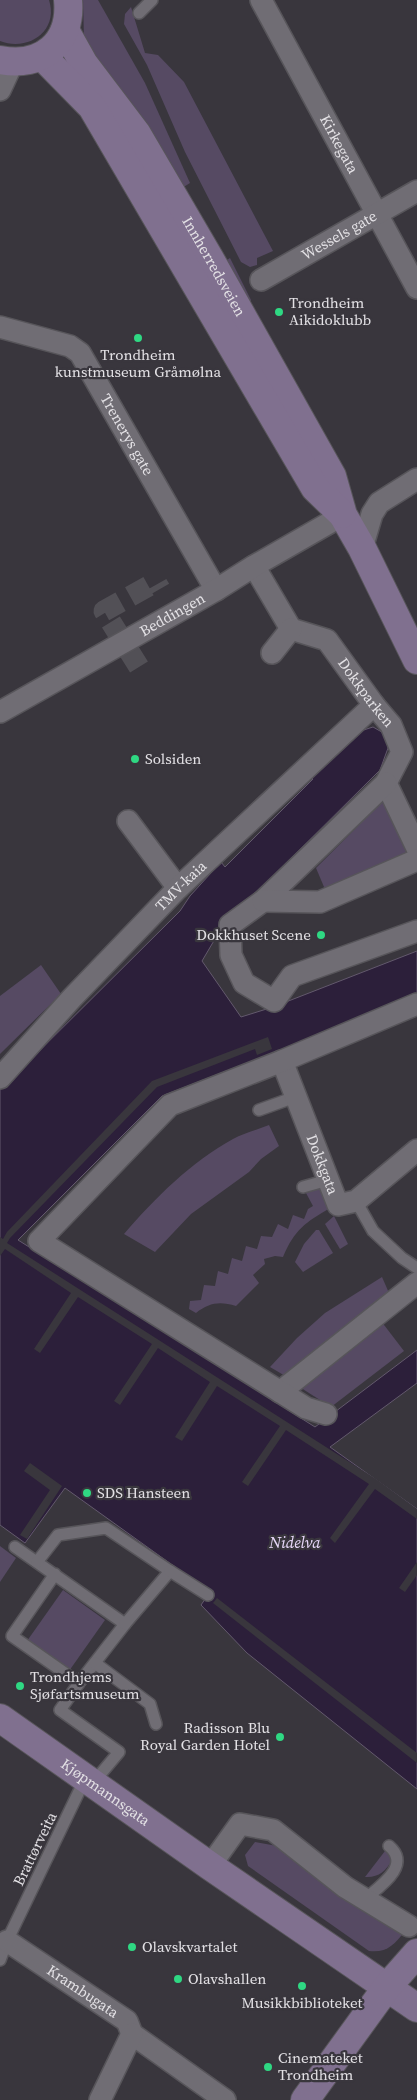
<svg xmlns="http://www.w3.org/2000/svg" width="417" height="2100" font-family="'Source Serif 4',serif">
	<rect width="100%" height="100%" fill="#39363d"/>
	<!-- green -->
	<g fill="#564a63">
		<path d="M0,0h49c10,31 -21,52 -49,41z"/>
		<polygon points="83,0 98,0 145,83 190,183 182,188 91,57 84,39"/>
		<polygon points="131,7 145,53 158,55 184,82 273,251 257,258 257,265 250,267 241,262 185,152 147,65 124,24 125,14"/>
		<polygon points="230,258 251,300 248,307 224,262"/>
		<polygon points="383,801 407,854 327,894 316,868"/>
		<polygon points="41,965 61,994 0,1054 0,996"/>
		<path d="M269,1125l10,21 -18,13 -12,13 -58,42 -36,38 -31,-18c31,-36 67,-72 109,-95 11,-6 24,-9 36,-14z"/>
		<path d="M321,1188l9,20c-25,15 -35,21 -47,49l-8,-1 -11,3 1,5 -12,11 6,8 -23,23c-17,-5 -27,-3 -40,7l-7,-4 1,-8 11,-1 3,-15 11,1 3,-15 10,3 4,-16 10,3 4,-15 11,3 4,-13 11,1 6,-13 10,5 5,-14 11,4 4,-10 5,-3 -7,-13z"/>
		<polygon points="334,1216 348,1244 340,1249 325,1224"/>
		<polygon points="316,1230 319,1230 333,1253 303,1272 295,1262 304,1244"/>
		<polygon points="382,1277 389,1293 287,1377 270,1367 297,1338 325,1313"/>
		<polygon points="381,1321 404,1351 331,1407 298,1386"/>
		<polygon points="0,1546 16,1558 0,1582"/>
		<polygon points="63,1590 105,1620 69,1671 27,1641"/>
		<path d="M255,1842l22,4 128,85c-11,14 -18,22 -36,20l-121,-85 -3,-11z"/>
		<path d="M385,1851l5,5 2,4c-6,11 -14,18 -27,17z"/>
	</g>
	<!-- water -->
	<polygon fill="#2c1f3a" stroke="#63596d" points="373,727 387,735 388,748 380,770 222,927 202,961 241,1017 273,1007 417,951 417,997 162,1096 18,1240 315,1427 417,1350 417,1383 330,1447 417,1509 417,1789 247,1653 201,1605 210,1592 65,1488 25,1543 0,1525 0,1090 180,911 190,896 221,862 225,867 313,779 309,775 348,735"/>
	<!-- pier -->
	<g fill="#39363d">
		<polygon points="268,1037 272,1049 257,1055 255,1049 157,1087 10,1238 7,1243 376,1479 417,1509 417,1519 375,1489 335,1543 330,1538 369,1484 286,1430 248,1486 242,1482 280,1426 217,1386 182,1441 175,1437 210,1382 158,1348 120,1405 114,1401 152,1344 78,1297 40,1353 34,1349 71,1293 5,1249 0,1256 0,1237 3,1239 7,1232 152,1081"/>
		<polygon points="30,1463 62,1486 27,1539 20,1535 50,1490 24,1471"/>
		<polygon points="417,1562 417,1575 405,1592 399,1588"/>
		<polygon points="217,1598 417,1753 417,1763 213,1603"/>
	</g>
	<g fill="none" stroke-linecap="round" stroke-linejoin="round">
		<!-- street-tunnel -->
		<polyline stroke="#525056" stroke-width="21" stroke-dasharray="21 11" stroke-linecap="butt" points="139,667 104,611 156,582 160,589"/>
		<!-- lane casing -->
		<g stroke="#57555a" stroke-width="14">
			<g id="lane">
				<polyline points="139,13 152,0"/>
				<polyline points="259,1110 295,1097"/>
				<polyline points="303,1187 328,1180"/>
				<polyline points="356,1201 373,1231 402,1258 417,1268"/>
				<polyline points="15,1547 125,1624 79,1683 12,1636 55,1574"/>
				<polyline points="37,1562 58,1535 106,1528 170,1571 125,1624"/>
				<polyline points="170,1571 208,1595"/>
				<polyline points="95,1663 150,1704 156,1724"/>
				<polyline points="79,1683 60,1710 119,1752 93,1783"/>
				<path d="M364,1900c15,-13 48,-34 25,-54"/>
				<polyline points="0,1960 7,1941 85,1779"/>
			</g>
		</g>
		<!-- street casing -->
		<g stroke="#57555a" stroke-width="24">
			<g id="street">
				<path id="s1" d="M261,0l156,288"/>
				<polyline points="0,90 13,62"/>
				<path id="s2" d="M261,280l156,-89"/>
				<path id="s3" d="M0,327l70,19 10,7 136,237"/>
				<polyline points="362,548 372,514 379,503 417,479"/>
				<path id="s4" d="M254,566l37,63 36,11 47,65 17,20 11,27 -16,31 31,65"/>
				<polyline points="272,653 291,629"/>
				<path id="s5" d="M0,712l216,-122 38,-24 89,-51"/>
				<polyline points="386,783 263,901 230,925 231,955 244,983 274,1001 292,976 417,931"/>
				<polyline points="128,821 178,888"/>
				<polyline points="263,901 320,902 417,860"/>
				<path id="s6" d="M282,1061l56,144 18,-4 61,-51"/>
				<path id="s7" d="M0,1078l72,-80 106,-110 196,-183"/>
				<polyline points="280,1392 417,1283"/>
				<polyline points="326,1414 306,1408 39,1241 170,1105 282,1061 417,1004"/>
				<polyline points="210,1866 240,1824 273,1830 345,1887 409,1926"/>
				<path id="s8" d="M7,1941l120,80 5,13 93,66"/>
				<polyline points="100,2100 132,2034"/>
			</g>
		</g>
		<!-- secondary casing -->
		<g stroke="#57555a" stroke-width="30">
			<g id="secondary">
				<path id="s9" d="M65,30l19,34 53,70 73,125 122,217 11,39 19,33 55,112"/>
				<polyline points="42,56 92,107 315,488 342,514"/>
				<path d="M0,60c42,8 72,-17 68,-60"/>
				<path id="s10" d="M0,1718l210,148 207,142"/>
				<polyline points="305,2100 387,1987 417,1953"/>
			</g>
		</g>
		<!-- lane -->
		<use href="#lane" stroke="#706d74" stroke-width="11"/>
		<!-- street -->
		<use href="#street" stroke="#706d74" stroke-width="21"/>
		<!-- secondary -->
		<use href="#secondary" stroke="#80708f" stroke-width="28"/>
	</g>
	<!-- markers -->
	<g fill="#2fd883" stroke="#39363d" stroke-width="2">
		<circle cx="279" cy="312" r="5"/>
		<circle cx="138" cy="338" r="5"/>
		<circle cx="135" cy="759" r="5"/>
		<circle cx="321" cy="935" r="5"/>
		<circle cx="87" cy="1493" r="5"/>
		<circle cx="20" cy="1686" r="5"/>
		<circle cx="280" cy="1737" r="5"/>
		<circle cx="132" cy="1947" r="5"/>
		<circle cx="178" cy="1979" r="5"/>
		<circle cx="302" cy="1986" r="5"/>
		<circle cx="268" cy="2067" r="5"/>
	</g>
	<g text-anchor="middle" stroke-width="4.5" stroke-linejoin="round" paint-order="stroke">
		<!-- street labels -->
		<g font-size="15" fill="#e3e1e5" stroke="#39363d">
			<text dy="5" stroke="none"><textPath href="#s1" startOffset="164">Kirkegata</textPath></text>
			<text dy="5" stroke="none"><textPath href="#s2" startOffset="90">Wessels gate</textPath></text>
			<text dy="5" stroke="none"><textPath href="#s9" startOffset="280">Innherredsveien</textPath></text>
			<text dy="5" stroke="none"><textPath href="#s3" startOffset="179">Trenerys gate</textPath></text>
			<text dy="5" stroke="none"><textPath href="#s5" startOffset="198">Beddingen</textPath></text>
			<text dy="5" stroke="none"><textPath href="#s4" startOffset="176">Dokkparken</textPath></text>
			<text dy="5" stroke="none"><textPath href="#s7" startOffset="264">TMV-kaia</textPath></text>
			<text dy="5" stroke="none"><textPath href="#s6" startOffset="111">Dokkgata</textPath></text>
			<text dy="5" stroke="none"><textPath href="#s10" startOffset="129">Kjøpmannsgata</textPath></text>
			<text transform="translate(35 1849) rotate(-64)" y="5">Brattørveita</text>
			<text dy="5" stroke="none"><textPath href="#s8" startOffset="91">Krambugata</textPath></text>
		</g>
		<!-- poi labels -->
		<g font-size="15" fill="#e3e1e5" stroke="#39363d" text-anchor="start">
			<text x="289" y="308">Trondheim<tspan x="289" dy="17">Aikidoklubb</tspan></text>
			<text x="138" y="360" text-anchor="middle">Trondheim<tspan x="138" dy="17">kunstmuseum Gråmølna</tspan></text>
			<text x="145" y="764">Solsiden</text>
			<text x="311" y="940" text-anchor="end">Dokkhuset Scene</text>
			<text x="97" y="1498">SDS Hansteen</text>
			<text x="30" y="1682">Trondhjems<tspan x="30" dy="17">Sjøfartsmuseum</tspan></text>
			<text x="270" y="1733" text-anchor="end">Radisson Blu<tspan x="270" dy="17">Royal Garden Hotel</tspan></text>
			<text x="142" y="1952">Olavskvartalet</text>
			<text x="188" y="1984">Olavshallen</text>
			<text x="302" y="2008" text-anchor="middle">Musikkbiblioteket</text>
			<text x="278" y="2063">Cinemateket<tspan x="278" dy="17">Trondheim</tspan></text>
		</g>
		<!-- water labels -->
		<g font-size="16" font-style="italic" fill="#e8d8fa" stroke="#39363d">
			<text x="295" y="1548">Nidelva</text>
		</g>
	</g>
</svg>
